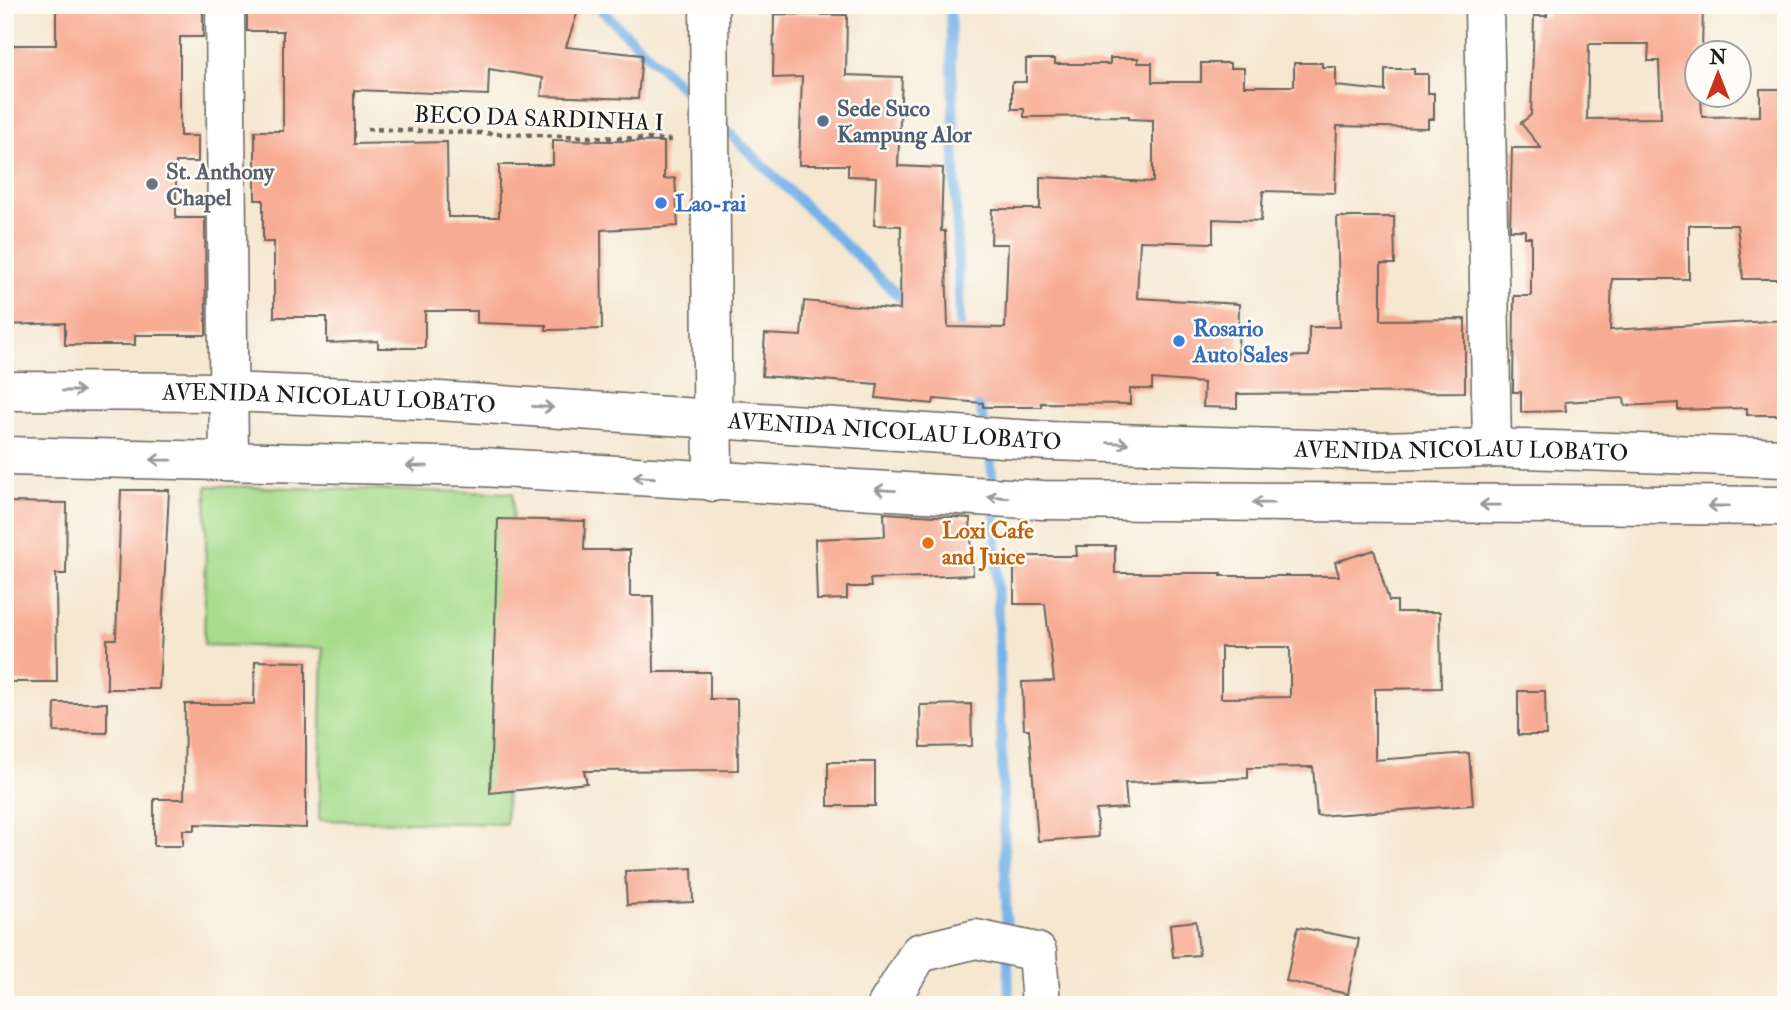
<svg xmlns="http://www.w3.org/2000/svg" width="1791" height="1010" font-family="'IM FELL Double Pica',serif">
	<rect width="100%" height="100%" fill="#fdfcf7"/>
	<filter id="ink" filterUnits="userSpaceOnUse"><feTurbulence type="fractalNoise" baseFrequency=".0143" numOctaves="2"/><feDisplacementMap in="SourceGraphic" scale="14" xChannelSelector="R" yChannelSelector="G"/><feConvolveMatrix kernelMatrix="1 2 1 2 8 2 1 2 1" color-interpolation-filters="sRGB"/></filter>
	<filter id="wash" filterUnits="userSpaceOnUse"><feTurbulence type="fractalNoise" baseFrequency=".00686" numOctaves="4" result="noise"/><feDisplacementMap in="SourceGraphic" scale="28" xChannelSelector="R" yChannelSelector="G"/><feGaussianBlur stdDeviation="1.57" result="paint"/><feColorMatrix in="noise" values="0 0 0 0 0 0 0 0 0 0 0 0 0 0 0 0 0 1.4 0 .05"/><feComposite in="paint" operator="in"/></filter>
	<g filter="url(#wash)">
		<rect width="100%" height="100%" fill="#f5e7d0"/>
		<!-- grass -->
		<polygon fill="#a7dc8c" stroke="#627c54" stroke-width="2" points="207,486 513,493 506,824 319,820 323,648 204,645"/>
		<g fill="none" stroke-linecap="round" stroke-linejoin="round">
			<!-- stream -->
			<g stroke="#76b2e8" stroke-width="10">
				<polyline points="596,5 699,104"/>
				<polyline points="950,5 960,325 964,339"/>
				<polyline points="722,126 908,305"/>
				<polyline points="976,392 985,428"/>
				<polyline points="989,446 994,490"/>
				<polyline points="995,505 1007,938"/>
				<polyline points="1008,953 1009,1005"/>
			</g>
		</g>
		<g id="blocks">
			<!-- building -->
			<g fill="#f8ab93" fill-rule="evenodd">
				<polygon points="56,5 203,5 203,37 180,37 180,136 198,136 198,162 176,162 176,218 205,218 206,335 135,335 135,345 65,345 65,323 5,325 5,45 56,45"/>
				<polygon points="247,5 580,5 566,47 642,55 638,99 541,96 543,78 489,69 488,95 354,90 354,144 447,142 448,217 499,217 499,165 553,165 553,140 664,142 664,179 675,178 678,226 601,230 602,329 546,330 546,325 477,323 477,311 425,311 425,348 378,348 378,341 327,343 327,317 274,317 274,242 263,242 263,200 255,200 255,131 283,131 283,31 247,31"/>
				<path d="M1547,5h156l-1,47h-5v42h4l1,23 58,-1v-27h26v190h-43l-6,-54h-48v54h-77l-2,51 176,-10v95h-39v-7l-69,2v-7l-53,3 -1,-8 -59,4 1,9 -45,1v-20h-8l1,-96h17v-59h-6v-7h-15l2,-82h29l-20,-25 10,-8 3,-99h13zM1589,44h60l-1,17h11l2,57 -74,1z"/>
				<polygon points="774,14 847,15 846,75 902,77 898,166 943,168 941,231 945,231 948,327 1005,328 1008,244 991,244 992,209 1040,209 1040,177 1153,182 1153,120 1129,119 1129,116 1024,117 1024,109 1012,109 1012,82 1026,82 1026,59 1055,59 1055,64 1110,64 1110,58 1138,58 1138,63 1152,63 1152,82 1201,82 1201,63 1230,63 1230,68 1244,68 1244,86 1294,86 1294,63 1322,63 1322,67 1336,67 1336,86 1385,91 1385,69 1414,69 1414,74 1428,74 1428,93 1434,93 1434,119 1428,119 1428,128 1337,126 1335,193 1263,191 1261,221 1213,219 1213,243 1140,241 1137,298 1239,304 1238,358 1309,356 1309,327 1340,327 1337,217 1394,217 1395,264 1381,264 1381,320 1465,319 1465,392 1237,394 1237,408 1203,407 1204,383 1152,379 1152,389 1130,389 1130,404 1041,403 1041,407 983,407 983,403 934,399 933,404 876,398 878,384 762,376 765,334 801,336 804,301 900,310 901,226 874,225 876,177 848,176 848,165 799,165 802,77 773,78"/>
				<polygon points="121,490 169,490 159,689 107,689 107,639 116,639"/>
				<polygon points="5,502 67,503 66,574 56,574 57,682 5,682"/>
				<polygon points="884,513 970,518 973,575 870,579 871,587 847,587 847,599 817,600 815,539 885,536"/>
				<polygon points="498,519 585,521 584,550 630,550 630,596 653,596 654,672 710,672 710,699 737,699 738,770 584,771 587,783 490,793"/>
				<path d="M1076,546h39v27h106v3h118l-4,-14 39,-12 15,51h8v11h43l1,76 -66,1v71l94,-7 4,52 -156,11 -4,-49 -65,1v10l-123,5 2,25 -31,2 2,27 -60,4 -9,-112h-5l-2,-47 32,-1 -9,-77h-31v-48h63zM1221,647h69v50l-69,1z"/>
				<polygon points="255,661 306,662 306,828 195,824 195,830 183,830 183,846 154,846 154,799 184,799 185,704 254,704"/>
				<polygon points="1518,691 1545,691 1546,735 1518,735"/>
				<polygon points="55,703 107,703 107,733 54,732"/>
				<polygon points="971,704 972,746 921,747 920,705"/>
				<rect x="828" y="762" width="47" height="44"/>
				<polygon points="692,868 693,902 627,905 625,871"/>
				<polygon points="1196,921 1199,955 1173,957 1170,924"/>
				<polygon points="1298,927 1359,939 1348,994 1286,981"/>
			</g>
		</g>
	</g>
	<g filter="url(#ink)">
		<use href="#blocks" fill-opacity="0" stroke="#68635b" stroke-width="2"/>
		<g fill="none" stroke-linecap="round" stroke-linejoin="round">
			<!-- minor casing -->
			<g stroke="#68635b" stroke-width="41">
				<g id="minor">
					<polyline points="225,5 229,461"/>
					<polyline points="709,5 713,482"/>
					<polyline points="1484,5 1492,448"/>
					<polyline points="887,1005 919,953 976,939 1037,952 1041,1005"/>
				</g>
			</g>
			<!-- major casing -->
			<g stroke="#68635b" stroke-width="41">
				<g id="major">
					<path id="s1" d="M5,391l225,1 194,8 626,41 328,10 114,-3 294,10"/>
					<polyline points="5,456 482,467 1043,500 1786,506"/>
				</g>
			</g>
			<!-- path -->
			<polyline stroke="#68635b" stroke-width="4.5" stroke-dasharray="5 5" stroke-linecap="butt" points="367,129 674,140"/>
			<!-- minor -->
			<use href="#minor" stroke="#fff" stroke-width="38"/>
			<!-- major -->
			<use href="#major" stroke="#fff" stroke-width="38"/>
		</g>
		<!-- one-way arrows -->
		<defs><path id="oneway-shaft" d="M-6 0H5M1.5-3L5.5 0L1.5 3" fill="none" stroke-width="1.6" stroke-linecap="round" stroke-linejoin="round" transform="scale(1.75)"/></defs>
		<g stroke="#999">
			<use href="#oneway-shaft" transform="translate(73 391)"/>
			<use href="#oneway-shaft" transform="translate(543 407) rotate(3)"/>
			<use href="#oneway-shaft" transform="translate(1118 443) rotate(2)"/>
			<use href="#oneway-shaft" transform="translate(161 460) rotate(-179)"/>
			<use href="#oneway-shaft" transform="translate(417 466) rotate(-179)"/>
			<use href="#oneway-shaft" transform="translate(644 477) rotate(-176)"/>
			<use href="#oneway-shaft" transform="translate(885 490) rotate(-177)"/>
			<use href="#oneway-shaft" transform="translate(998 497) rotate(-176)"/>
			<use href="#oneway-shaft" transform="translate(1263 503) rotate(-179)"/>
			<use href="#oneway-shaft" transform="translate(1490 505) rotate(-179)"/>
			<use href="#oneway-shaft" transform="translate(1718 506) rotate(-180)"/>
		</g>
	</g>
	<!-- markers -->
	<circle fill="#5c6f8a" stroke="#fdfcf7" stroke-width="2.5" cx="823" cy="121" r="7"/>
	<circle fill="#6b7280" stroke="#fdfcf7" stroke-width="2.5" cx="152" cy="184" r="7"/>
	<g fill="#3f7fe0" stroke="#fdfcf7" stroke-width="2.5">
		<circle cx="661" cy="203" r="7"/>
		<circle cx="1179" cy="341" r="7"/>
	</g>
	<circle fill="#e8710a" stroke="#fdfcf7" stroke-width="2.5" cx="928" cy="543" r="7"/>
	<g text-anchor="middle" stroke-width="5" stroke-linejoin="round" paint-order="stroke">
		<!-- service labels -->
		<g font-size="23" font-weight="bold" fill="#4e5e75" stroke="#fdfcf7" text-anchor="start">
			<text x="837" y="116">Sede Suco<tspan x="837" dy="26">Kampung Alor</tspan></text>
		</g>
		<!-- street labels -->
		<g font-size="23" fill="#1c1c1c" stroke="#fdfcf7">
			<text transform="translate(539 118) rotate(2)" y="8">BECO DA SARDINHA I</text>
			<text dy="8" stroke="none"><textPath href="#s1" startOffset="324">AVENIDA NICOLAU LOBATO</textPath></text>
			<text dy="8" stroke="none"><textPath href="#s1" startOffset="891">AVENIDA NICOLAU LOBATO</textPath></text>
			<text dy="8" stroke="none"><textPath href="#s1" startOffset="1458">AVENIDA NICOLAU LOBATO</textPath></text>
		</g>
		<!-- worship labels -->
		<g font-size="23" font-weight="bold" fill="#5b616d" stroke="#fdfcf7" text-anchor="start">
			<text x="166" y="179">St. Anthony<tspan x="166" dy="26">Chapel</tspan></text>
		</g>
		<!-- shop labels -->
		<g font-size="23" font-weight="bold" fill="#366cbe" stroke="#fdfcf7" text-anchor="start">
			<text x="675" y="211">Lao-rai</text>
			<text x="1193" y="336">Rosario<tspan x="1193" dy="26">Auto Sales</tspan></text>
		</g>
		<!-- food labels -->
		<g font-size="23" font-weight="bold" fill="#c56008" stroke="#fdfcf7" text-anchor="start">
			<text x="942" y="538">Loxi Cafe<tspan x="942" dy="26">and Juice</tspan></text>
		</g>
	</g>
	<!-- margin -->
	<rect width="1791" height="1010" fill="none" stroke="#fdfcf7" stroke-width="28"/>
	<!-- north arrow -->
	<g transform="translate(1718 74)"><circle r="33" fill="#fdfcf7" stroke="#a3a29f" stroke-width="2"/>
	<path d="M0-5L12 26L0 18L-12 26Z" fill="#c8321e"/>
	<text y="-10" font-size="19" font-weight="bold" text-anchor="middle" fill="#1c1c1c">N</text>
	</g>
</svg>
